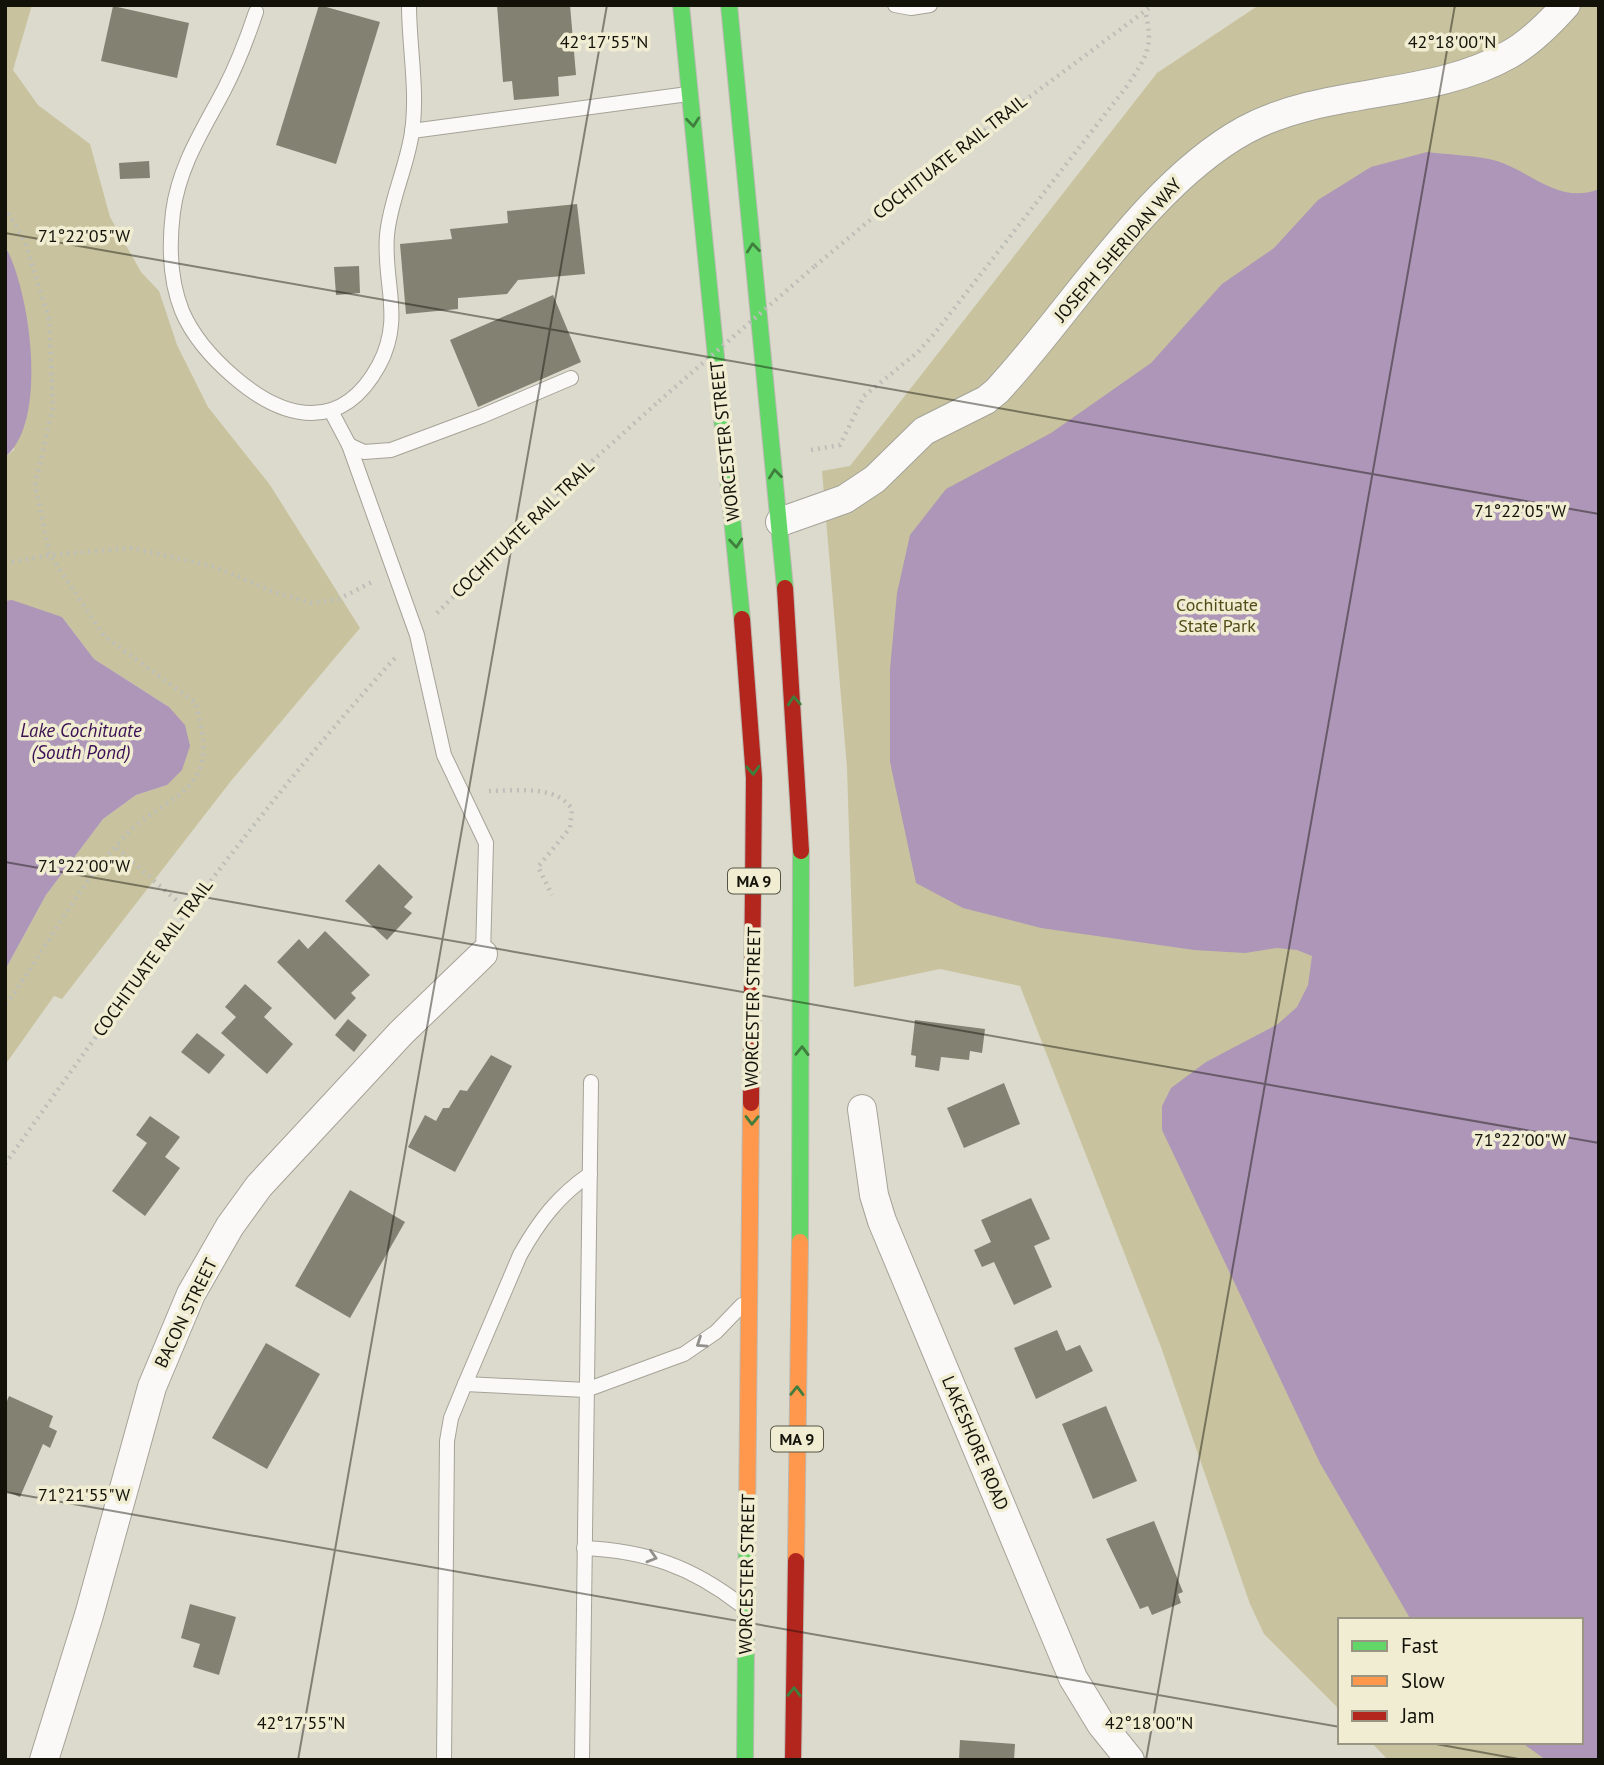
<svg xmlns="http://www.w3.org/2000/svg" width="1604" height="1765" font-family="'PT Sans',sans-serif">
	<rect width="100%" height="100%" fill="#dcdacc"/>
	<!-- green -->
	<g fill="#c8c39e">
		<polygon points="5,5 32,5 13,70 38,105 90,144 110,217 141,272 159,291 177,345 208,407 270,485 360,628 231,781 62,999 54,996 5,1065 5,970 46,895 103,819 136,795 167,785 169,707 94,659 62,617 5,601 5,457 14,450 8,251 5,246"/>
		<polygon points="1259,5 1599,5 1599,1760 1388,1760 1371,1742 1581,1742 1581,1620 1340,1620 1340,1710 1264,1634 1250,1604 1161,1347 1020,986 940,969 854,987 847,768 822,471 850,466 1157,73"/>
	</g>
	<!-- water -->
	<g fill="#ad96b8">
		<path d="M1427,152c22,3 49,3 70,9 34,11 64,44 102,28v1571h-53l-25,-18h60v-122h-170l-91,-157 -158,-333v-24l9,-18 35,-26 72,-38 19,-17 11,-22 4,-29 -15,-6 -20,-2 -32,5 -51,-3 -153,-22 -78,-20 -47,-25 -26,-121v-93l7,-76 13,-58 36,-46 105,-56 100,-70 71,-79 52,-36 44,-48 53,-33z"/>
		<path d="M5,246c25,44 44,176 0,211z"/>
		<polygon points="12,600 62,617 94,659 169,707 185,725 190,746 182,770 167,785 136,795 103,819 46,895 5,970 5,601"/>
	</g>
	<!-- building -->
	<g fill="#838171">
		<polygon points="319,5 380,22 336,164 276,145"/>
		<polygon points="497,5 570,5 576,75 558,77 559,96 514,100 512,81 503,82"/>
		<polygon points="113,6 189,23 177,78 101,61"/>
		<polygon points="149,161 150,178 120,179 119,163"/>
		<polygon points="577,204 585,274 518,280 507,294 458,298 458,309 406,314 400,244 452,239 450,229 508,223 507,211"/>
		<polygon points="359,266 360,293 336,295 334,267"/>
		<polygon points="553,295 581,362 478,407 450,340"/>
		<polygon points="379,864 413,897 404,907 412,913 387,940 345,901"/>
		<polygon points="325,931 370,975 351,993 356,998 335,1020 277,962 299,939 308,949"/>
		<polygon points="245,984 272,1008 264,1017 293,1044 267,1074 221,1033 236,1017 225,1007"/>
		<polygon points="348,1019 367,1035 354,1052 335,1035"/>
		<polygon points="915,1020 985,1029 982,1053 970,1051 969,1060 941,1057 939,1071 915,1067 916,1056 911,1055"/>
		<polygon points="197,1033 225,1055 209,1074 181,1052"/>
		<polygon points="491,1055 512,1066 455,1172 408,1147 425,1115 436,1121 443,1108 449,1108 460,1090 467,1091"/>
		<polygon points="1004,1083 1020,1124 964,1148 947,1108"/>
		<polygon points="150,1116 180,1137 165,1157 180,1168 145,1216 112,1191 147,1143 136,1135"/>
		<polygon points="350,1190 405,1222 350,1318 295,1286"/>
		<polygon points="1031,1198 1050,1239 1034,1246 1052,1287 1014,1305 994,1262 982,1267 974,1250 991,1242 981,1220"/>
		<polygon points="1057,1330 1066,1351 1080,1345 1093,1371 1036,1399 1014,1348"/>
		<polygon points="266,1343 320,1374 267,1469 212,1438"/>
		<polygon points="9,1396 53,1416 49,1427 57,1431 50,1448 43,1444 20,1497 5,1491 5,1406"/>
		<polygon points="1106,1406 1137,1481 1093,1499 1062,1424"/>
		<polygon points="1154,1521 1183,1592 1178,1594 1181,1603 1152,1615 1148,1606 1140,1609 1106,1539"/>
		<polygon points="190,1604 236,1617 219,1675 193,1667 200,1644 181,1638"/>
		<polygon points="960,1740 1015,1744 1014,1760 959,1760"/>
	</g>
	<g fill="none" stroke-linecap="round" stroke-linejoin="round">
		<!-- lane casing -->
		<g stroke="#a4a398" stroke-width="16">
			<g id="lane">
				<polyline points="895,5 911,8 930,5"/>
				<path d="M256,12c-9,27 -19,53 -32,78 -21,40 -45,76 -51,122 -4,32 -3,69 9,99 11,26 31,48 52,66 51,44 108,56 145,-12 25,-47 4,-82 8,-130 3,-34 20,-68 25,-103 6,-42 -3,-85 -3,-127"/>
				<polyline points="412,131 688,94"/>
				<polyline points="331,411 349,445 417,635 444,755 486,843 483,954"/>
				<polyline points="349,445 364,452 391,450 482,416 571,378"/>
				<polyline points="465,1384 586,1390 684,1354 716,1332 742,1305"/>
				<path d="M584,1548c62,3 107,18 157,57"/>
				<path d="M444,1760l3,-319 4,-23 14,-34 55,-129c19,-34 38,-59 70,-81"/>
				<polyline points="582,1760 591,1082"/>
			</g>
		</g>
		<!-- street casing -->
		<g stroke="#a4a398" stroke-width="30">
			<g id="street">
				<path d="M780,522l65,-23 30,-20 49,-48 62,-31 11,-9c77,-83 150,-207 248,-261 82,-44 185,-30 265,-76 21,-12 40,-31 56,-49"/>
				<polyline points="862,1109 874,1195 882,1221 1073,1678 1101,1724 1130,1760"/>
				<polyline points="44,1760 89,1615 152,1387 191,1294 230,1226 259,1186 401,1033 483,954"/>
			</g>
		</g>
		<!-- fast casing -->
		<g stroke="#bab9b2" stroke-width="18">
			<g id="fast">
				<polyline points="681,5 742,619"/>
				<polyline points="729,5 785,588"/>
				<polyline points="800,1242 801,851"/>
				<polyline points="745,1760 747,1524"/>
			</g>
		</g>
		<!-- slow casing -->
		<g stroke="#bab9b2" stroke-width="18">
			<g id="slow">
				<polyline points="747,1524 751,1103"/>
				<polyline points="796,1561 800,1242"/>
			</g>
		</g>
		<!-- jam casing -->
		<g stroke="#bab9b2" stroke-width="18">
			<g id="jam">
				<polyline points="785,588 801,851"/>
				<polyline points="742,619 754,778 751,1103"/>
				<polyline points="793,1760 796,1561"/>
			</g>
		</g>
		<!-- path -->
		<g stroke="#bebeb9" stroke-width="4.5" stroke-dasharray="2 5" stroke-linecap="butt">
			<path d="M5,207l20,35 24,77 4,88 -18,78 15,70 54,81 92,67c5,23 14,51 0,73 -15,24 -42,33 -62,51 -53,51 -87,121 -129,179"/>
			<polyline points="815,266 918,180 1153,5"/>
			<path d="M811,450l29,-5 24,-49 54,-44 17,-19 192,-247c20,-30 27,-40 18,-75"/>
			<polyline points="5,563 50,555 132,548 215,567 274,592 312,603 339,599 372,582"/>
			<polyline points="437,613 559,491 659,401"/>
			<path d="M489,791c26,0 66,-7 83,18l-2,19 -32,39 14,28"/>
			<polyline points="117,848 187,910"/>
			<path d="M5,1164c124,-174 246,-348 390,-506"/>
		</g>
		<!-- lane -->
		<use href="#lane" stroke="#faf9f7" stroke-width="14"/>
		<!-- street -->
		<use href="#street" stroke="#faf9f7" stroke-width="28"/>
		<!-- fast -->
		<use href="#fast" stroke="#63d668" stroke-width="16"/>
		<!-- slow -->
		<use href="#slow" stroke="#ff974d" stroke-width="16"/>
		<!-- jam -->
		<use href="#jam" stroke="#b3261e" stroke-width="16"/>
		<!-- path-bridge -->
		<polyline stroke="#bebeb9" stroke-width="4.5" stroke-dasharray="2 5" stroke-linecap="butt" points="659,401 815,266"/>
	</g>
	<!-- one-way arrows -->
	<defs><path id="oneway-chevron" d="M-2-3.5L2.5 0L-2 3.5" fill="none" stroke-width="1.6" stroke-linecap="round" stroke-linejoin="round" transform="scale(1.75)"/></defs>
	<g stroke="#3f7e3d">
		<use href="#oneway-chevron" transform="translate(693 122) rotate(84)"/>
		<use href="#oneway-chevron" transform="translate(753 248) rotate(-96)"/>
		<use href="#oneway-chevron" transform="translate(775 474) rotate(-96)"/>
		<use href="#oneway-chevron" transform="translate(736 543) rotate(85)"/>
		<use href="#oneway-chevron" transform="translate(794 701) rotate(-94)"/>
		<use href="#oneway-chevron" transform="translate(753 770) rotate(87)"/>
		<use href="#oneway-chevron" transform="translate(802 1051) rotate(-89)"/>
		<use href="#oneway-chevron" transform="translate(752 1120) rotate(91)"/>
		<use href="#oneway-chevron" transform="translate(797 1391) rotate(-89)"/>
		<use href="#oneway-chevron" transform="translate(794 1692) rotate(-89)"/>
	</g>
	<g stroke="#92918c">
		<use href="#oneway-chevron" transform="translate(701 1343) rotate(146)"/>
		<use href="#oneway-chevron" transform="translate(652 1557) rotate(17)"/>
	</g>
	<!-- ticks -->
	<path fill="none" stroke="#131209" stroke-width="2" stroke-opacity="0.45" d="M5,233l1594,281M5,862l1594,281M5,1492l1335,235M1425,1742l99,18M298,1760l309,-1755M1146,1760l309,-1755"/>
	<g text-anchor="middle" stroke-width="7" stroke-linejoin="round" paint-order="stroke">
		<!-- shield labels -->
		<g fill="#f0edd2" stroke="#555445" stroke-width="2">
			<rect x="728" y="868.5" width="52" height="25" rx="5"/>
			<rect x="771" y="1426.5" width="52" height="25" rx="5"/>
		</g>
		<g font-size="16" font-weight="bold" fill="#131209">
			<text x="754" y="887">MA 9</text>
			<text x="797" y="1445">MA 9</text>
		</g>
		<!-- street labels -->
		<g font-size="18" fill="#131209" stroke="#f0edd2">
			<text transform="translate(950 157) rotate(-38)" y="6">COCHITUATE RAIL TRAIL</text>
			<text transform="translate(1118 250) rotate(-49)" y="6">JOSEPH SHERIDAN WAY</text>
			<text transform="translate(725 441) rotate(-96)" y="6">WORCESTER STREET</text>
			<text transform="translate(523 529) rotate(-44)" y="6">COCHITUATE RAIL TRAIL</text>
			<text transform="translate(153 958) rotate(-54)" y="6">COCHITUATE RAIL TRAIL</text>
			<text transform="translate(753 1007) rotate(-89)" y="6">WORCESTER STREET</text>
			<text transform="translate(186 1313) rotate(-64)" y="6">BACON STREET</text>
			<text transform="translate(975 1443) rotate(67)" y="6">LAKESHORE ROAD</text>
			<text transform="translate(747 1574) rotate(-89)" y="6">WORCESTER STREET</text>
		</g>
		<!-- park labels -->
		<g font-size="18" fill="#534c18" stroke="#f0edd2">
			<text x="1217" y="611">Cochituate<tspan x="1217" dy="21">State Park</tspan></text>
		</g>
		<!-- water labels -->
		<g font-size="19" font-style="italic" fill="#3b0f53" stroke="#f0edd2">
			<text x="81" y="737">Lake Cochituate<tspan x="81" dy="22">(South Pond)</tspan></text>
		</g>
	</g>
	<g font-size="18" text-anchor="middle" fill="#131209" stroke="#f0edd2" stroke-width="7" stroke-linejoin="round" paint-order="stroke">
		<text x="604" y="48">42°17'55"N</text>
		<text x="1452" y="48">42°18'00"N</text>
		<text x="84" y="242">71°22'05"W</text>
		<text x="1520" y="517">71°22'05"W</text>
		<text x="84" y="872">71°22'00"W</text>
		<text x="1520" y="1146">71°22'00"W</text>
		<text x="84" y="1501">71°21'55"W</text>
		<text x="301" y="1729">42°17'55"N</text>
		<text x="1149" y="1729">42°18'00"N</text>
	</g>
	<!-- border -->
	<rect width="1604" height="1765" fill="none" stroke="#131209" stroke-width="14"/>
	<!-- legend -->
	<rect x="1338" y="1618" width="245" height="126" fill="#f0edd2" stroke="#989582" stroke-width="2"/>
	<rect x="1352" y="1641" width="35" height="10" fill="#63d668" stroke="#989582" stroke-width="2"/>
	<text x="1401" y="1653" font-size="21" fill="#131209">Fast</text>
	<rect x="1352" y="1676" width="35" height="10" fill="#ff974d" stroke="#989582" stroke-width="2"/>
	<text x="1401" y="1688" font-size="21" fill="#131209">Slow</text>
	<rect x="1352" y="1711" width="35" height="10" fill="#b3261e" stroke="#989582" stroke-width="2"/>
	<text x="1401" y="1723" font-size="21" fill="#131209">Jam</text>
</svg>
